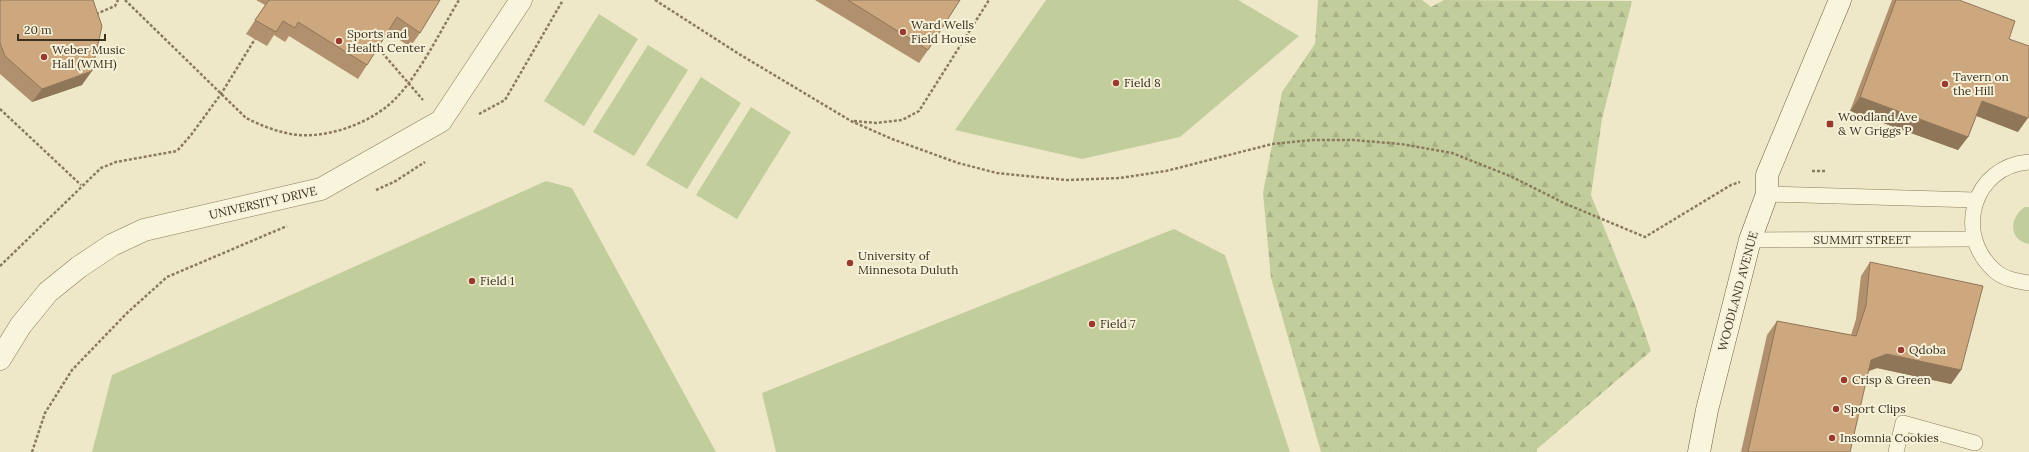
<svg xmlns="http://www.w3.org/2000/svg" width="2029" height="452" font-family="Lora,serif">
	<defs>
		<pattern id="forest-firs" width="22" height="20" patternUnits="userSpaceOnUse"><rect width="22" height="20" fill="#c2cd9c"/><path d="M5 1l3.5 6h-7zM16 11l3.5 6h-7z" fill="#a8b086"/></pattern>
	</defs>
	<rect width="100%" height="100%" fill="#efe8c8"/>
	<!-- forest -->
	<polygon fill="url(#forest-firs)" points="1318,0 1422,0 1431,7 1444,0 1632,1 1602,119 1591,195 1636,307 1651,351 1537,449 1537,452 1321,452 1271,278 1263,193 1282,92 1315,44"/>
	<!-- garden -->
	<g fill="#c2cd9c">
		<polygon points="1046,0 1238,0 1299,36 1180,137 1082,159 955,130"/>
		<polygon points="599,14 638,39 584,126 544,101"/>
		<polygon points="648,45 688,70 634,156 593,132"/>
		<polygon points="701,77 741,103 687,189 646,165"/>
		<polygon points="751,107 791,132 737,219 696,195"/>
		<polygon points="546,181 572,188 716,452 92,452 112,375"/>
		<path d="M2025,207h4v37c-21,-4 -20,-27 -4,-37z"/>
		<polygon points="1174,229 1225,255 1290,452 776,452 762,393"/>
	</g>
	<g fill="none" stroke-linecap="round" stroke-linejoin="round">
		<!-- service casing -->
		<g stroke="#8b7b5d" stroke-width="16">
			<g id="service">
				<path d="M2029,162c-56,4 -76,72 -34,109 9,8 22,10 34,12"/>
				<polyline points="1767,194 1975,200"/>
				<polyline points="1750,240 1974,239"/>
				<polyline points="1896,452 1903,423 1975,443"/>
			</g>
		</g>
		<!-- minor casing -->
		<g stroke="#8b7b5d" stroke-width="23">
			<polyline id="minor" points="0,359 21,325 48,292 79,267 112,245 144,230 321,189 441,121 521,0"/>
		</g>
		<!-- secondary casing -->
		<g stroke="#6d5c40" stroke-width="23">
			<polyline id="secondary" points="1699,452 1707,410 1750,240 1767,194 1767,175 1840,0"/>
		</g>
		<!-- path -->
		<g stroke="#8b7b5d" stroke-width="2.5" stroke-dasharray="3 2" stroke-linecap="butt">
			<path d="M125,0l121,118c14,7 29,13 45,16 35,6 82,-11 106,-37 23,-24 44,-67 62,-97"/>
			<polyline points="655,0 739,54 851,121 892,139 958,163 997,173 1067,180 1120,178 1166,171 1272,144 1312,140 1353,140 1401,144 1452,153 1510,176 1566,204 1645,237 1731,185 1740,182"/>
			<polyline points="96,14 115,6 118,0"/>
			<polyline points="379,49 423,100"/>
			<polyline points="0,109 81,185"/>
			<polyline points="479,114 505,100 563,0"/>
			<polyline points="854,121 876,123 902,120 919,111 989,0"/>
			<polyline points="1812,171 1827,171"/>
			<polyline points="376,190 394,182 425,162"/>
			<polyline points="0,266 101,168 116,162 177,151 191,135 221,94 255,39"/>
			<polyline points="32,452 45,413 72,370 127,313 167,277 287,226"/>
		</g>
		<!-- service -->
		<use href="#service" stroke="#f9f4dc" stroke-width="15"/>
		<!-- minor -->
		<use href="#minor" stroke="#f9f4dc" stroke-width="22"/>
		<!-- secondary -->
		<use href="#secondary" stroke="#f9f4dc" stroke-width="22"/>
	</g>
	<!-- wall -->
	<g fill="#b0906d">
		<polygon points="0,0 82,85 32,102 0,74"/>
		<polygon points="256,0 440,0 420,33 410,47 388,32 367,65 358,79 289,36 285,42 274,35 267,46 246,34 265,5"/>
		<polygon points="815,0 960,0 928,50 919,63"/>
		<polygon points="1892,0 1959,0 2009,39 2018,132 1976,116 1968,137 1958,150 1850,111"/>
		<polygon points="1870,262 1961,370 1951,384 1877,368 1868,371 1850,452 1741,452 1767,335 1777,321 1851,335 1856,319 1861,276"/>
	</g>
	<!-- shaded-wall -->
	<g fill="#907659">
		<polygon points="92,71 82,85 32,102 42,89"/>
		<polygon points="1860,97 1968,137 1958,150 1850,111"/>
		<polygon points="1982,101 2028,118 2018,132 1972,114"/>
		<polygon points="1887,354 1961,370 1951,384 1877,368 1861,374 1871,360"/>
	</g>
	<!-- building -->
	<g fill="#cda87f" stroke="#907659">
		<polygon points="0,0 93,0 102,26 92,71 42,89 5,56 0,43"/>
		<polygon points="269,0 440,0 420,33 397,17 367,65 298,22 295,28 283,21 276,32 255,20"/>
		<polygon points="848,0 960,0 928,50"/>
		<polygon points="1896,0 1959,0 2015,21 2009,39 2029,46 2029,116 2028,118 1982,101 1968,137 1860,97"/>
		<polygon points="1870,262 1983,286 1961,370 1887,354 1871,360 1850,452 1748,452 1777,321 1856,336 1866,306"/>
	</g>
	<!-- markers -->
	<g fill="#9a392d" stroke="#f6f1d8" stroke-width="1.5">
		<circle cx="903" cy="32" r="4"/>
		<circle cx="339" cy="41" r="4"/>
		<circle cx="44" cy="57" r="4"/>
		<circle cx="1116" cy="83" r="4"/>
		<circle cx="1945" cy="84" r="4"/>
		<rect x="1826" y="120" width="8" height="8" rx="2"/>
		<circle cx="850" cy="263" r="4"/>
		<circle cx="472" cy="281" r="4"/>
		<circle cx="1092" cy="324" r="4"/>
		<circle cx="1901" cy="350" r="4"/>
		<circle cx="1844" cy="380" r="4"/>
		<circle cx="1836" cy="409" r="4"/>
		<circle cx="1832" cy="438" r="4"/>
	</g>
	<g text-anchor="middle" stroke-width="4" stroke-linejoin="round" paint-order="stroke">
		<!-- poi labels -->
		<g font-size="12" fill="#3c3121" stroke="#f6f1d8" text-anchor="start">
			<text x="911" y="29">Ward Wells<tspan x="911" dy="14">Field House</tspan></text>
			<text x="347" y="38">Sports and<tspan x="347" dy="14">Health Center</tspan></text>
			<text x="52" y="54">Weber Music<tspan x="52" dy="14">Hall (WMH)</tspan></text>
			<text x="1953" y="81">Tavern on<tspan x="1953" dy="14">the Hill</tspan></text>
			<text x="1124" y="87">Field 8</text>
			<text x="1838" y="121">Woodland Ave<tspan x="1838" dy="14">&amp; W Griggs P</tspan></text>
			<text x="858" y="260">University of<tspan x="858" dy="14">Minnesota Duluth</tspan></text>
			<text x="480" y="285">Field 1</text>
			<text x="1100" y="328">Field 7</text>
			<text x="1909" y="354">Qdoba</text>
			<text x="1852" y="384">Crisp &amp; Green</text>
			<text x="1844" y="413">Sport Clips</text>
			<text x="1840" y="442">Insomnia Cookies</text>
		</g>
		<!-- street labels -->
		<g font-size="12" fill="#3c3121" stroke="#f6f1d8">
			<text transform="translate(263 203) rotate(-13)" y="4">UNIVERSITY DRIVE</text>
			<text x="1862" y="244">SUMMIT STREET</text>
			<text transform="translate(1738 291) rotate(-75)" y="4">WOODLAND AVENUE</text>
		</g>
	</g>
	<!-- scale -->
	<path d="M18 34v6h87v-6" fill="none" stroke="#3c3121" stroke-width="2"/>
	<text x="24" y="34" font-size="12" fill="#3c3121" stroke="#f6f1d8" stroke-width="3" paint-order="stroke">20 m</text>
</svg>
